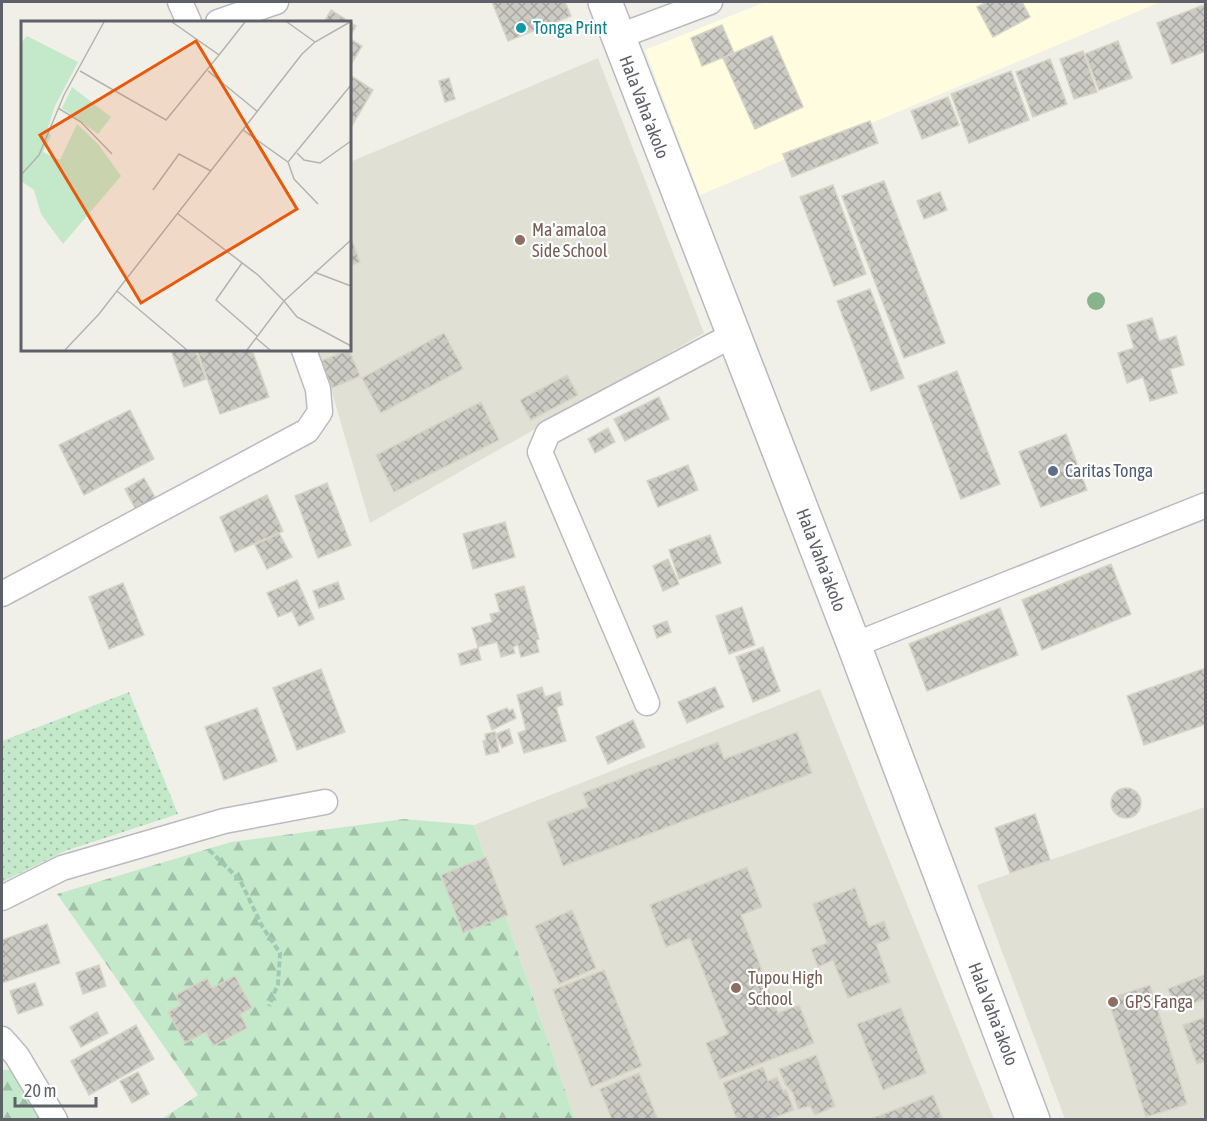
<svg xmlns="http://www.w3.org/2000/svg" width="1207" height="1121" font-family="'Asap Condensed',sans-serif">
	<defs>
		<pattern id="grass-dots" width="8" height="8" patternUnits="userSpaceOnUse" patternTransform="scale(1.5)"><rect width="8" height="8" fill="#c4e9ca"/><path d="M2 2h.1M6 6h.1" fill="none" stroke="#a2c0a8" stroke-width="1.8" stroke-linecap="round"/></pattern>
		<pattern id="forest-firs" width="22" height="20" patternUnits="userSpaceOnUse" patternTransform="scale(1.5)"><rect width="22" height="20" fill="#c4e9ca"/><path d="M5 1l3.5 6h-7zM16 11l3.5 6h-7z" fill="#a2c0a8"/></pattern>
		<pattern id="building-cross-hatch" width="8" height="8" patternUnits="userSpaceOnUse" patternTransform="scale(1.5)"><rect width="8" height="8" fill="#cccbc3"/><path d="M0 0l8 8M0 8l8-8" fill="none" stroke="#a9a8a2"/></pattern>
	</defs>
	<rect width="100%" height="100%" fill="#f1f0e8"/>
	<!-- commercial -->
	<polygon fill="#fffcdf" points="765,2 1160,2 700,195 645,50"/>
	<!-- education -->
	<g fill="#e1e0d5">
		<polygon points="598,58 704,333 370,523 331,389 318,350 350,350 350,162"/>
		<polygon points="820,689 994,1119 575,1119 474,825"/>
		<polygon points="1205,807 1205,1119 1065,1119 977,885"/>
	</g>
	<!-- grass -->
	<polygon fill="url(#grass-dots)" points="129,692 178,814 65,851 2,882 2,741"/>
	<!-- forest -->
	<g fill="url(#forest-firs)">
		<polygon points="404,819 474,825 575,1119 162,1119 198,1095 57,894 231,842"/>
		<polygon points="36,1068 70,1119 2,1119 2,1070"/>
	</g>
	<!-- building -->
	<g fill="url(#building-cross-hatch)" stroke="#d6d4c5" stroke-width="1.5">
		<polygon points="492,2 565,2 571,16 508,41"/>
		<polygon points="987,2 1022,2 1030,17 993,37 977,7"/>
		<polygon points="1206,4 1206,51 1172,64 1157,23"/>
		<polygon points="331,10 356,26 350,36 350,22 324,22"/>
		<polygon points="722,25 734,53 702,66 691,38"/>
		<polygon points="772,36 803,107 755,129 723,58"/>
		<polygon points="350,39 362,46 350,66"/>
		<polygon points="1118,41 1132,78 1099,90 1085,54"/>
		<polygon points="1083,51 1097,92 1074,99 1060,59"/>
		<polygon points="1050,59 1067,104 1033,117 1016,72"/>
		<polygon points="1011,71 1029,120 969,143 951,94"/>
		<polygon points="350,75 373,90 350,129"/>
		<polygon points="449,78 455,99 445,102 439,81"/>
		<polygon points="948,97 959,125 922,139 911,111"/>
		<polygon points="870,121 878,143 792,177 783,154"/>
		<polygon points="884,181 945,343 904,358 842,196"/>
		<polygon points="833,185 866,274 834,286 800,197"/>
		<polygon points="940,192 947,210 924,219 917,201"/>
		<polygon points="350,235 360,262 350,266"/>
		<polygon points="870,289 904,378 871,391 837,301"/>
		<polygon points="1152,318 1159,341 1176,336 1184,365 1170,369 1177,393 1150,401 1143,377 1127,383 1118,353 1134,348 1127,325"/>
		<polygon points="444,333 463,369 381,413 362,378"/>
		<polygon points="171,350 195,350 206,379 184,387"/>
		<polygon points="197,350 252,350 269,397 220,414"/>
		<polygon points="349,350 360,376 332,388 321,361"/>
		<polygon points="957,371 1000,484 961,499 918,386"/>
		<polygon points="567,375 578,395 531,420 520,400"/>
		<polygon points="659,397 669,419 625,441 614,419"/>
		<polygon points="481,402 499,440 394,492 376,455"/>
		<polygon points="130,410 154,459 84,495 59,445"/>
		<polygon points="608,428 615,442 595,453 588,439"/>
		<polygon points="1066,434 1087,490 1041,507 1019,452"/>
		<polygon points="688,465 698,490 658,507 647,481"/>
		<polygon points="144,478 156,499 136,510 125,489"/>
		<polygon points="327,483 351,545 318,558 295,496"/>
		<polygon points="267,495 283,531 235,552 220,517"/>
		<polygon points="505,522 515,557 473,569 463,534"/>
		<polygon points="279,533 292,557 267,569 255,545"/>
		<polygon points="710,535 721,563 679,579 669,550"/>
		<polygon points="668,559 679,584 663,591 653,566"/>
		<polygon points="1111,564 1131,614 1042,650 1022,600"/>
		<polygon points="297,580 314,619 299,626 292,611 278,617 267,593"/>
		<polygon points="338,582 344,599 319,608 313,591"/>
		<polygon points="123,583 144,635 109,649 89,597"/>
		<polygon points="524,586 539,639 536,640 539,652 521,657 518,645 513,647 515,653 501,657 497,642 478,647 472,628 492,622 490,614 500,612 495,594"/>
		<polygon points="742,607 755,645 729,654 716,616"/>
		<polygon points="1000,608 1018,655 927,691 909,644"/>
		<polygon points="667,621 671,632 657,638 653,626"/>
		<polygon points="763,647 780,691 753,702 736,657"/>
		<polygon points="478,648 481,660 461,665 458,654"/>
		<polygon points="1206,668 1206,724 1144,745 1127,696"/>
		<polygon points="321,669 345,732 297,750 273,688"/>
		<polygon points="542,687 545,697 560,692 563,705 556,707 566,741 524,753 518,733 526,730 517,695"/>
		<polygon points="715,687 724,707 687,723 678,702"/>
		<polygon points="257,708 277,761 224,780 205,727"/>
		<polygon points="507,708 509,711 513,709 516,718 492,730 487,716"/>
		<polygon points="633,720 645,747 608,764 596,737"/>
		<polygon points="509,729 513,743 502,748 496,734"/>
		<polygon points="495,732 499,752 486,755 483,741 486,740 485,734"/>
		<polygon points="797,732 812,773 563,866 547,822 588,807 583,793 718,742 724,759"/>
		<circle cx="1126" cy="803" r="15"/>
		<polygon points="1035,814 1050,860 1010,873 995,828"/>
		<polygon points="486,857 508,915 463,933 441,875"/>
		<polygon points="747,867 762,907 741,915 778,1013 799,1005 814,1043 720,1079 706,1043 728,1034 690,938 666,947 650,905"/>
		<polygon points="855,888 869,927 884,921 890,939 876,944 890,982 848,998 833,960 818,967 811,949 827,943 813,904"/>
		<polygon points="572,910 596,968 559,984 535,926"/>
		<polygon points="47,924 60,963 2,983 2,940"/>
		<polygon points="99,965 106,986 83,994 76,973"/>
		<polygon points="604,970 642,1066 591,1087 553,990"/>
		<polygon points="1206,974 1206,999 1176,1010 1168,989"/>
		<polygon points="235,976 252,1008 240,1014 247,1028 213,1046 206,1032 185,1043 168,1012 181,1005 176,995 207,978 212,988"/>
		<polygon points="35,983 43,1005 18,1014 10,991"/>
		<polygon points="1150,985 1187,1104 1146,1117 1108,999"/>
		<polygon points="901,1008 926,1073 883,1090 857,1024"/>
		<polygon points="97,1012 108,1033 81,1047 70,1027"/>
		<polygon points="1206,1017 1206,1061 1197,1064 1183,1025"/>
		<polygon points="136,1025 154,1059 89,1095 71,1061"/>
		<polygon points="816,1055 835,1106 815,1115 810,1106 798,1109 793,1093 785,1084 779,1069"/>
		<polygon points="763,1067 768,1081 777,1077 783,1091 786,1090 794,1110 768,1120 737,1120 723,1083"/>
		<polygon points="138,1072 149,1094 132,1103 120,1081"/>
		<polygon points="639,1073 658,1120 612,1120 600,1089"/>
		<polygon points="933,1095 943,1120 868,1120"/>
	</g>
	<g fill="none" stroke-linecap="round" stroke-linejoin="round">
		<!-- minor casing -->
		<g stroke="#babbc1" stroke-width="27">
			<g id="minor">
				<polyline points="180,2 189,22"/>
				<polyline points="218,22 276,2"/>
				<polyline points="617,37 710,2"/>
				<polyline points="2,594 307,431 320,412 318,389 304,350"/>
				<polyline points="854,645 1206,505"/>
				<polyline points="647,703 540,452 548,433 733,335"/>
				<polyline points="2,898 62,868 224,821 325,802"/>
				<polyline points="2,1039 17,1056 55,1120"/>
			</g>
		</g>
		<!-- secondary casing -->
		<g stroke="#b9bac1" stroke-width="36">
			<polyline id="secondary" points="605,2 854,645 1033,1120"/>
		</g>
		<!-- path -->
		<polyline stroke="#9dcab0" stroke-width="4" stroke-dasharray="6 3" stroke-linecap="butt" points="209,850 240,880 262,926 280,953 278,984 269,1006"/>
		<!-- minor -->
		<use href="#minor" stroke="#fff" stroke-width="24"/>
		<!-- secondary -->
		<use href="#secondary" stroke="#fff" stroke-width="33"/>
	</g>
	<!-- trees -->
	<circle fill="#88b48d" cx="1096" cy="301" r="9"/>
	<!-- markers -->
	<circle fill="#0f9aa8" stroke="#fff" stroke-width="2" cx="521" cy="28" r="6"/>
	<g fill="#8d6e63" stroke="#fff" stroke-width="2">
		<circle cx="520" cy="240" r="6"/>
		<circle cx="736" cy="988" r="6"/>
		<circle cx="1113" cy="1002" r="6"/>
	</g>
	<circle fill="#5c6f8a" stroke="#fff" stroke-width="2" cx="1053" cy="471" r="6"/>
	<g text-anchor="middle" stroke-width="4.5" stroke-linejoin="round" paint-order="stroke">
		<!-- culture labels -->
		<g font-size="18" fill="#0d838f" stroke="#fff" text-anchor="start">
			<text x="533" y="34">Tonga Print</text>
		</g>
		<!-- street labels -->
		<g font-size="18" fill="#5f6168" stroke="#fff">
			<text transform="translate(644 107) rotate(69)" y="6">Hala Vaha'akolo</text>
			<text transform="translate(821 560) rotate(69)" y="6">Hala Vaha'akolo</text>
			<text transform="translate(993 1014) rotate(69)" y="6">Hala Vaha'akolo</text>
		</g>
		<!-- education labels -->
		<g font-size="18" fill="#785e54" stroke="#fff" text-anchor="start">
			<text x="532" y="236">Ma'amaloa<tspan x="532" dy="21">Side School</tspan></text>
			<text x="748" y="984">Tupou High<tspan x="748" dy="21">School</tspan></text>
			<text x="1125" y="1008">GPS Fanga</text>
		</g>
		<!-- service labels -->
		<g font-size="18" fill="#4e5e75" stroke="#fff" text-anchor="start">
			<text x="1065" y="477">Caritas Tonga</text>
		</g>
	</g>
	<!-- overview -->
	<g transform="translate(21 21)">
		<rect width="330" height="330" fill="#f1f0e8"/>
		<path d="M51,66l39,30 -13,17 -36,-26z" fill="#c4e9ca"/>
		<path d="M6,15l51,26 -23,44 -8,25 4,5 -8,16 17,8 17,-36 21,20 23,32 -58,68 -22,-30 -7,-24 -13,-9v-138z" fill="#c4e9ca"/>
		<path fill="none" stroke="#b3b3b1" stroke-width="1.5" d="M266,1l28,20M198,34l26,-33M59,50l86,49 53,-65 -47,-33M187,50l50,41M37,87l23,14 31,32M222,109l45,32 63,-77M276,132l7,7 16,3 31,-22M267,141l6,17 24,25M0,154l18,-20 25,-60 40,-73M132,169l26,-36 32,17M157,193l80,61 26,26 67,-61M221,242l-26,37 41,36M293,251l37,14M96,270l70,59M235,317l14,12M44,329l34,-36 203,-260 13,-12 35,-20M226,329l37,-49 13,16 54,29"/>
		<path fill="#e8590c" fill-opacity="0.15" stroke="#e8590c" stroke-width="3" d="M175,20l101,168 -156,94 -101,-168z"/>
		<rect width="330" height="330" fill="none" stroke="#5f6168" stroke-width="3"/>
	</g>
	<!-- border -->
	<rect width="1207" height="1121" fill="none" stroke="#5f6168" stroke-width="6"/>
	<!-- scale -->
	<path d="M15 1097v9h81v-9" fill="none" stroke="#5f6168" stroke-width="3"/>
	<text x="24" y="1097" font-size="18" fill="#5f6168" stroke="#ffffff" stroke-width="4.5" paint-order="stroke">20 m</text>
</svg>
